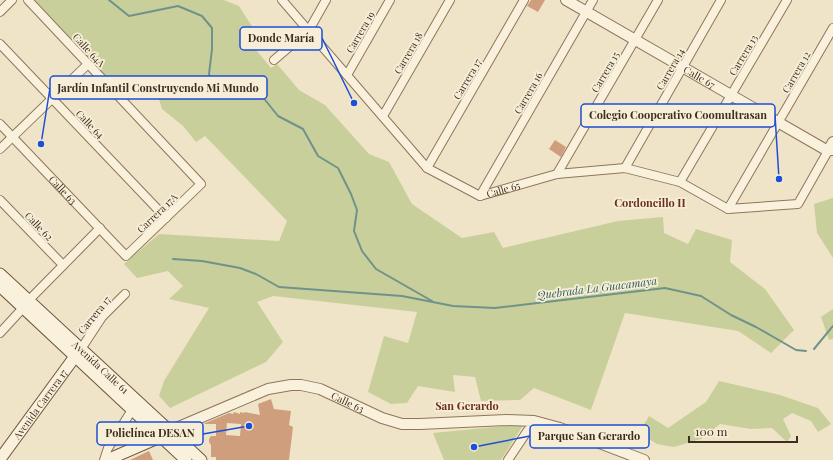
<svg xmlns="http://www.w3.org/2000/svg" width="833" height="460" font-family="'Playfair Display',serif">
	<rect width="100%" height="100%" fill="#f0e4c8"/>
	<!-- green -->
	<g fill="#c9cf9b">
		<polygon points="34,0 224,0 239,6 253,28 256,50 271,68 277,64 299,90 325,105 369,154 389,162 412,204 462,238 494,232 503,248 618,221 663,217 664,233 688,244 696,229 732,240 730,262 765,289 794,330 771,353 738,331 625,313 591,410 534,388 520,400 481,401 475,377 453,375 455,392 418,386 407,403 391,404 368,392 384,336 408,343 417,312 273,296 257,302 283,342 266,362 170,408 159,396 164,381 209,308 169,299 183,286 168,271 137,278 124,264 159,234 279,241 287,221 205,136 196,142 183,126 162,109 156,90 136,77 120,92"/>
		<polygon points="833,198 833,258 817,233 814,204"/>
		<polygon points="833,309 833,339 829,340 821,317"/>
		<polygon points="719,381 780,395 818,408 831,424 818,432 811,421 792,413 783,419 791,436 787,442 772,428 751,429 720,424 701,439 674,447 657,444 639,433 649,416 668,428 706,402"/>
		<polygon points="130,422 143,434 112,448"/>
		<polygon points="524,424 501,460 444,460 433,433"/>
	</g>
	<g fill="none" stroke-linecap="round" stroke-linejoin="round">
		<!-- stream -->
		<g stroke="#6f938a" stroke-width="2">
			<polyline points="109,0 129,16 178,6 202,16 212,28 212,49 209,74 214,90 238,87 262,96 278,116 303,129 318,156 338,168 351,194 357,210 354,231 362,251 376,269 432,301"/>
			<polyline points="173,259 202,261 240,268 256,274 279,287 402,296 453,306 495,308 665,288 701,296 731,315 756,327 796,350 806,351"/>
			<polyline points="814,349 833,326"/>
		</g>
	</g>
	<!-- building -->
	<g fill="#cf9f7d" fill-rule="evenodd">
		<polygon points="531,0 545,0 538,12 527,6"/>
		<polygon points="555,140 566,147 561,157 549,149"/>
		<path d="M271,399l3,10 17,2 -2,14 4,2 -4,33h-73v-3h-5v-12l-2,-3v-3l2,-3h5v-12h-13l26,-11 4,1 1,-2 6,2v-2l4,1 1,-1 15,3 -2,-11zM227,423l14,1 -1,12 -14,-1z"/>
		<polygon points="149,451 153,460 130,460"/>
	</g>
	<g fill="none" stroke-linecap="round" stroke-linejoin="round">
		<!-- minor casing -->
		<g stroke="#8d765c" stroke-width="10">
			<g id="minor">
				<path id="s1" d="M282,0l145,168 53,28 77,-22 68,-6 55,14 48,27 70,-5 30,-53h4"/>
				<polyline points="0,12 12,0"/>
				<polyline points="0,44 166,218"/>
				<polyline points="274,60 309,30 326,0"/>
				<polyline points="347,75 390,0"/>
				<polyline points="383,116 450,0"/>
				<path id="s2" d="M0,124l126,132 75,-72 -173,-184"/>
				<polyline points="0,149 88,64"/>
				<polyline points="427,168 524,0"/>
				<polyline points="625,168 721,0"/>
				<polyline points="557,174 658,0"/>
				<polyline points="680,182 787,0"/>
				<polyline points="480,196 593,0"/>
				<polyline points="0,200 63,265"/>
				<polyline points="728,209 833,28"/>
				<polyline points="28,301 100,228"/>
				<polyline points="0,333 23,308"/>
				<polyline points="81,349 102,317 125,294"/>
				<polyline points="104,460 108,448 132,410"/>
				<polyline points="508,460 528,430"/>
			</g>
		</g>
		<!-- tertiary casing -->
		<g stroke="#8d765c" stroke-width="12">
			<g id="tertiary">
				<path id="s3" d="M566,0l262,151 5,-9"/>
				<path id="s4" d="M169,431l99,-42 23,-4h10l19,4 62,29 20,6h18l86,-4 28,1 26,7 84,32"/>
			</g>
		</g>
		<!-- secondary casing -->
		<g stroke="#6f573f" stroke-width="13">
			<g id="secondary">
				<path id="s5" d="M0,274l201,186"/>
				<polyline points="0,286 186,460"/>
				<path id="s6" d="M0,459l79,-108"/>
				<polyline points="107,460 160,437"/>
			</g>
		</g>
		<!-- minor -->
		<use href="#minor" stroke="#faf1dc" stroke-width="8"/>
		<!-- tertiary -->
		<use href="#tertiary" stroke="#faf1dc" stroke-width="10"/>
		<!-- secondary -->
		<use href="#secondary" stroke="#faf1dc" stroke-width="11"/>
	</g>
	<g text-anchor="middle" stroke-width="3.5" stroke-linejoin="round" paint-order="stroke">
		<!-- street labels -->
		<g font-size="10" fill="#3d2e20" stroke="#f7eed8">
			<text transform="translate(360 32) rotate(-60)" y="4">Carrera 19</text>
			<text transform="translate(89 50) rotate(47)" y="4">Calle 64A</text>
			<text transform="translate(408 53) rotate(-60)" y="4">Carrera 18</text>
			<text transform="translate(743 55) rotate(-59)" y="4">Carrera 13</text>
			<text transform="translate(670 69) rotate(-60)" y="4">Carrera 14</text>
			<text transform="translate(605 72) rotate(-60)" y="4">Carrera 15</text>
			<text transform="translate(796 72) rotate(-60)" y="4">Carrera 12</text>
			<text dy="4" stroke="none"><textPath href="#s3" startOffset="154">Calle 67</textPath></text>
			<text transform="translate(467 79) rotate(-60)" y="4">Carrera 17</text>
			<text transform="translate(528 93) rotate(-60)" y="4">Carrera 16</text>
			<text transform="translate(90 124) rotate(46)" y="4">Calle 64</text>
			<text dy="4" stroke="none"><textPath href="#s1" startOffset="306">Calle 65</textPath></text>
			<text dy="4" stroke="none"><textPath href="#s2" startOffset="91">Calle 63</textPath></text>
			<text transform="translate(157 213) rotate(-44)" y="4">Carrera 17A</text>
			<text transform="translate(39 226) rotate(46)" y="4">Calle 62</text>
			<text transform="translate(94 315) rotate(-51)" y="4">Carrera 17</text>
			<text dy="4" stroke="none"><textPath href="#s5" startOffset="137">Avenida Calle 61</textPath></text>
			<text dy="4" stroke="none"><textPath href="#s4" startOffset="191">Calle 63</textPath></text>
			<text dy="4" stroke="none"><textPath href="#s6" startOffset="68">Avenida Carrera 17</textPath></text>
		</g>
		<!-- neighbourhood labels -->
		<g font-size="11" font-weight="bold" fill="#6b2e1e" stroke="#f7eed8">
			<text x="650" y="207">Cordoncillo II</text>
			<text x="467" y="410">San Gerardo</text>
		</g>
		<!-- water labels -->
		<g font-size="11" font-style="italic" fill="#2f5d5a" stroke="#f7eed8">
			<text transform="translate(597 288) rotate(-7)" y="4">Quebrada La Guacamaya</text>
		</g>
	</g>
	<!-- callouts -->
	<path fill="none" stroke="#1d4ed8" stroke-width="1.5" d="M354 103L322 38M41 144L50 88M779 179L775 115M249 426L203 434M474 447L530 436"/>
	<g fill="#1d4ed8" stroke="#f7eed8" stroke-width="1.5">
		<circle cx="354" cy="103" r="4"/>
		<circle cx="41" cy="144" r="4"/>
		<circle cx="779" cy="179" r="4"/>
		<circle cx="249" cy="426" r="4"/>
		<circle cx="474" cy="447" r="4"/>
	</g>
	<g fill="#f7eed8" stroke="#1d4ed8" stroke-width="1.5">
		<rect x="240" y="27" width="82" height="23" rx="4"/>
		<rect x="50" y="76" width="217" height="23" rx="4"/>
		<rect x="581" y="104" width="194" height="23" rx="4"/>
		<rect x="97" y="422" width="106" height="23" rx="4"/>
		<rect x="530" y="425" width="119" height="23" rx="4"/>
	</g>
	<g font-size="11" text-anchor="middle" font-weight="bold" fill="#3d2e20">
		<text x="281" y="42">Donde María</text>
		<text x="158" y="92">Jardín Infantil Construyendo Mi Mundo</text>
		<text x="678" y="119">Colegio Cooperativo Coomultrasan</text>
		<text x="150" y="437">Policlínca DESAN</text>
		<text x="589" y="440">Parque San Gerardo</text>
	</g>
	<!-- scale -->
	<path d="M689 436v6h108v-6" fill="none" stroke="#3d2e20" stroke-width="2"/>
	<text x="695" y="436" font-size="12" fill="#3d2e20" stroke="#f7eed8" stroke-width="3" paint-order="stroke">100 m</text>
</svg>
